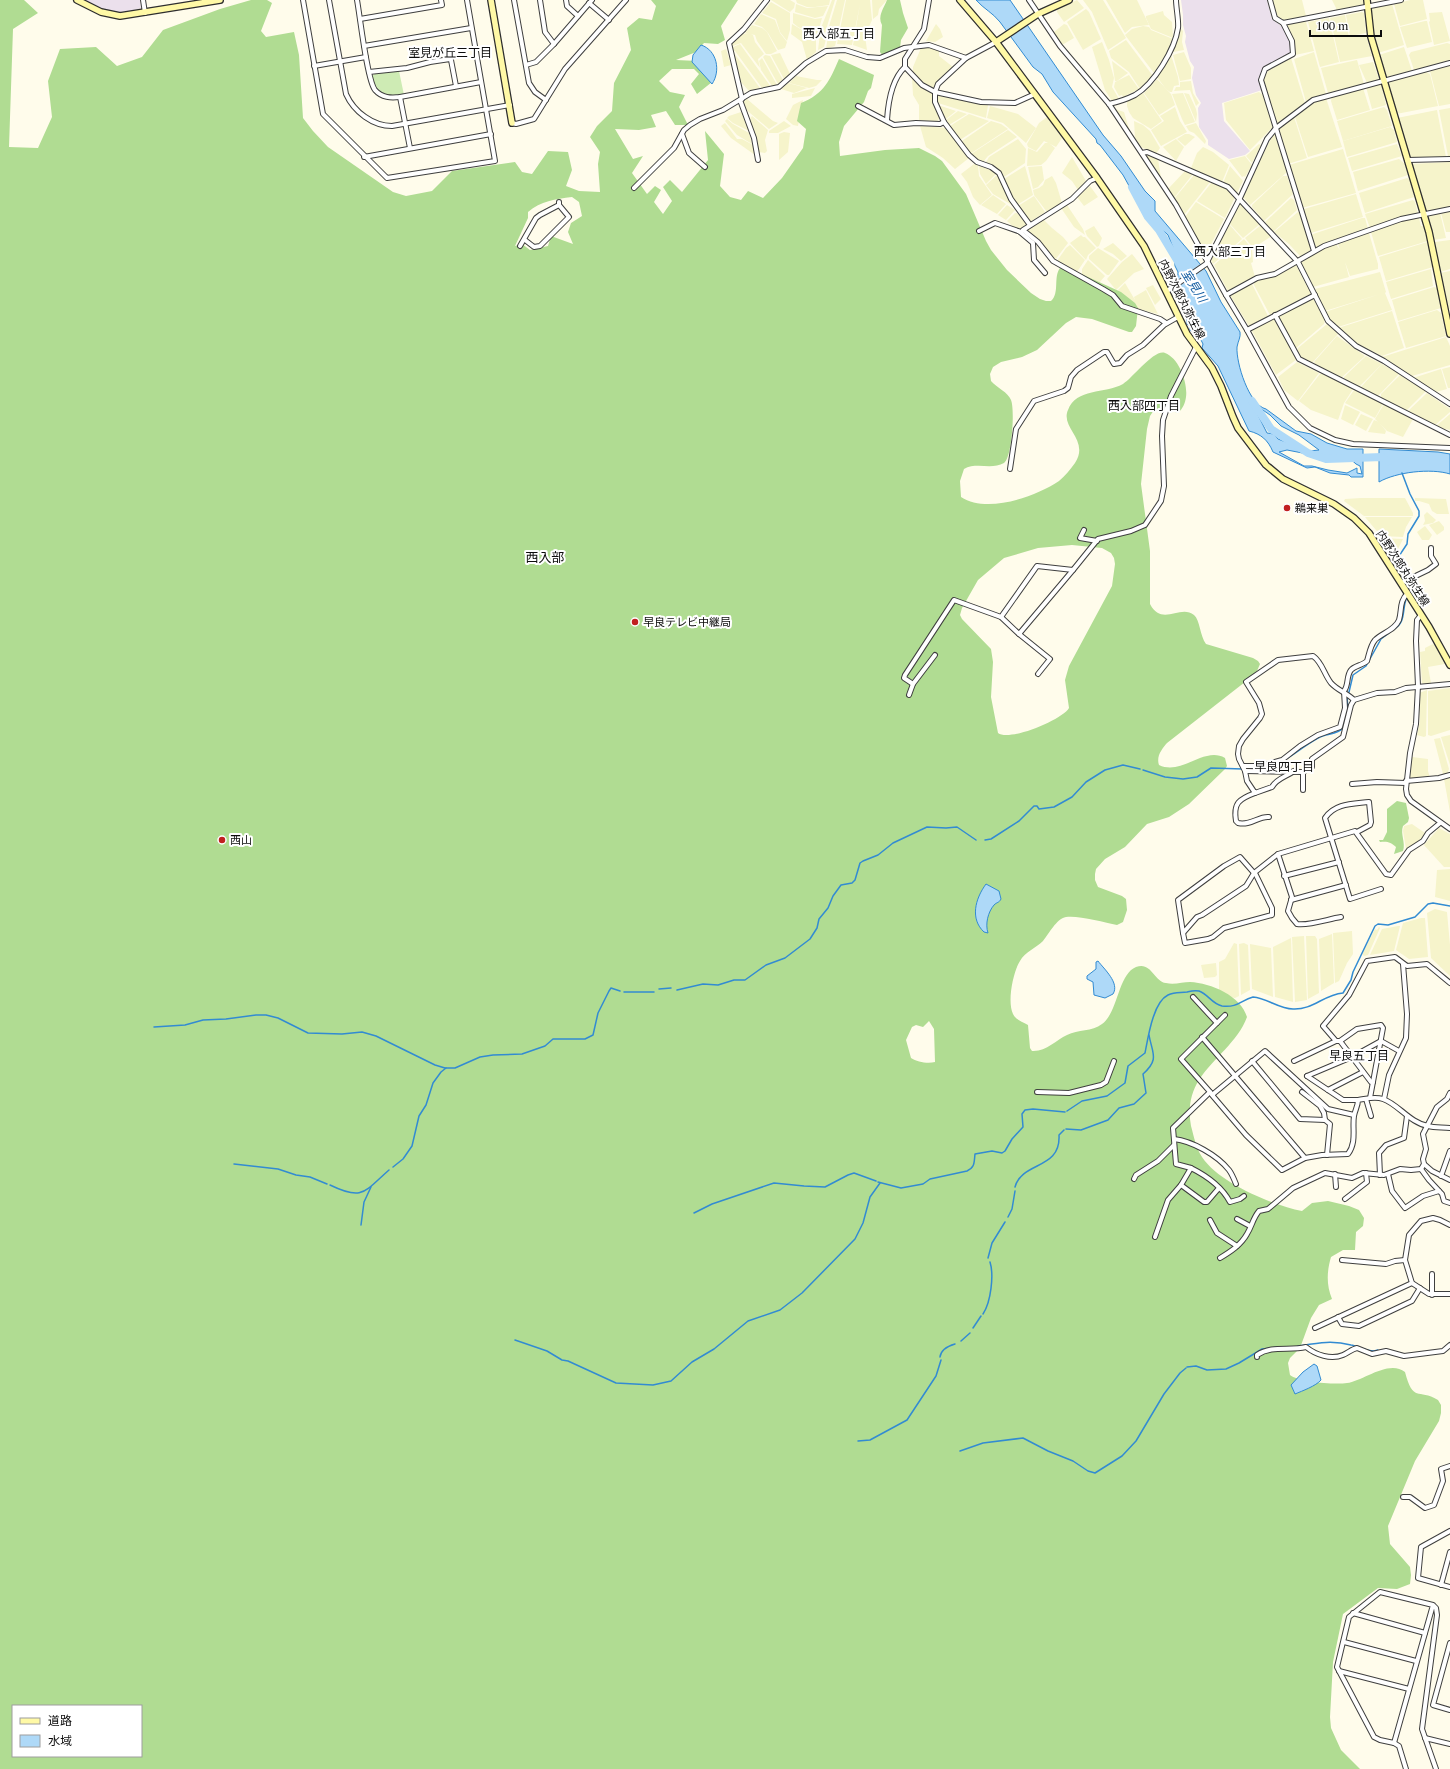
<svg xmlns="http://www.w3.org/2000/svg" width="1450" height="1769" font-family="'PT Serif','Noto Sans JP',serif">
	<rect width="100%" height="100%" fill="#fffceb"/>
	<!-- industrial -->
	<g fill="#ebe0ec">
		<polygon points="80,0 140,0 141,8 125,13 112,12 97,8"/>
		<polygon points="1181,0 1267,0 1272,19 1284,28 1290,42 1291,52 1262,70 1259,81 1262,90 1222,103 1224,121 1250,151 1245,155 1229,159 1208,145 1208,140 1199,127 1198,108 1201,103 1196,95 1192,78 1194,67 1190,61 1185,42 1186,36 1183,25 1183,15"/>
	</g>
	<!-- farmland -->
	<g fill="#f6f4cb">
		<polygon points="771,0 790,0 795,3 794,8 790,12"/>
		<polygon points="796,0 830,0 829,5 815,7 807,7 797,3"/>
		<polygon points="832,0 835,0 825,33 819,33"/>
		<polygon points="837,0 845,0 837,37 827,33"/>
		<polygon points="846,0 870,0 872,20 865,36 867,50 853,45 860,4 852,45 837,44"/>
		<polygon points="872,0 887,0 879,9 878,15 873,19"/>
		<polygon points="1077,0 1084,8 1064,22 1057,12 1057,9"/>
		<polygon points="1083,0 1103,0 1126,38 1108,50 1092,12"/>
		<polygon points="1106,0 1137,0 1149,25 1132,27 1125,33"/>
		<polygon points="1272,0 1302,0 1306,16 1284,20 1278,18"/>
		<polygon points="1332,0 1364,0 1364,6 1336,11 1336,8"/>
		<polygon points="1410,0 1423,0 1427,19 1400,26 1394,4"/>
		<polygon points="771,2 790,13 790,30 787,41 780,32 776,19 762,13"/>
		<polygon points="796,4 807,8 828,6 823,16 815,18 795,12"/>
		<polygon points="1392,4 1404,45 1378,53 1373,36 1370,9"/>
		<polygon points="1086,9 1089,12 1101,39 1083,50 1067,22"/>
		<polygon points="1163,11 1164,15 1172,22 1173,38 1151,29 1146,18 1146,16"/>
		<polygon points="1362,12 1364,13 1366,33 1350,36 1346,15"/>
		<polygon points="1442,12 1450,41 1434,45 1429,22 1430,21 1429,13"/>
		<polygon points="793,13 815,19 822,18 817,36 798,27 793,23"/>
		<polygon points="761,14 775,20 780,33 787,42 785,48 778,50 768,33 762,27 754,24"/>
		<polygon points="1345,15 1349,37 1366,35 1372,56 1340,62 1330,18"/>
		<polygon points="1329,18 1339,62 1320,67 1308,22"/>
		<polygon points="1303,21 1306,22 1314,51 1295,55 1293,41 1287,24"/>
		<polygon points="1425,21 1427,21 1432,42 1407,48 1400,27"/>
		<polygon points="792,24 816,38 816,52 807,60 802,42 791,34"/>
		<polygon points="936,24 940,29 943,37 935,42 926,41"/>
		<polygon points="1064,24 1067,25 1074,38 1062,45 1055,36 1054,32"/>
		<polygon points="752,25 762,28 767,32 777,51 771,54 766,54 757,41 755,35 745,33"/>
		<polygon points="1143,26 1149,27 1151,30 1173,39 1167,53 1154,73 1125,35 1132,29"/>
		<polygon points="1181,29 1183,31 1182,42 1184,50 1173,52 1179,30"/>
		<polygon points="749,33 753,35 755,42 764,54 758,59 760,68 741,43 730,47 729,43 743,34"/>
		<polygon points="820,34 827,35 824,47 818,50"/>
		<polygon points="828,36 837,38 835,46 826,49"/>
		<polygon points="1126,40 1153,76 1140,89 1129,72 1111,58 1109,51"/>
		<polygon points="1102,42 1109,60 1114,78 1112,87 1119,99 1115,101 1112,101 1105,90 1092,47"/>
		<polygon points="1447,43 1450,44 1450,60 1414,70 1409,55 1411,52"/>
		<polygon points="740,44 771,87 762,88 735,51 731,50 731,48"/>
		<polygon points="1404,47 1412,71 1386,77 1379,55"/>
		<polygon points="921,48 933,48 939,51 939,56 953,67 932,89 925,85 913,73 913,67"/>
		<polygon points="726,49 731,65 724,67 721,51"/>
		<polygon points="731,52 734,53 760,88 749,91 740,81"/>
		<polygon points="1184,52 1191,68 1191,79 1180,81 1173,55"/>
		<polygon points="1314,52 1326,94 1312,98 1306,102 1294,59"/>
		<polygon points="780,53 790,74 784,79 771,55"/>
		<polygon points="765,55 770,56 783,80 778,84 763,57"/>
		<polygon points="1171,55 1178,77 1179,85 1174,86 1172,92 1170,92 1166,89 1157,77"/>
		<polygon points="762,58 777,85 772,86 761,70 759,61"/>
		<polygon points="1291,58 1305,103 1279,123 1277,123 1263,80 1268,71"/>
		<polygon points="1357,60 1364,84 1328,93 1321,68"/>
		<polygon points="1112,61 1128,73 1117,81 1115,81"/>
		<polygon points="1373,62 1379,79 1367,83 1359,65"/>
		<polygon points="1450,66 1450,104 1439,106 1430,71"/>
		<polygon points="1426,72 1430,74 1438,106 1396,114 1387,85 1388,82"/>
		<polygon points="1129,75 1139,89 1123,97 1122,95 1119,96 1114,87 1115,82"/>
		<polygon points="796,76 817,80 822,80 816,86 809,88 789,83"/>
		<polygon points="912,78 933,92 933,101 940,117 937,122 919,120 919,105 913,95"/>
		<polygon points="1157,79 1171,94 1175,105 1159,115 1144,93"/>
		<polygon points="1191,81 1193,93 1199,103 1196,106 1190,90 1174,91 1176,87 1180,87 1180,82"/>
		<polygon points="788,83 807,88 794,93 781,89"/>
		<polygon points="1380,84 1381,84 1386,105 1372,109 1366,87"/>
		<polygon points="815,88 811,96 792,98 792,94"/>
		<polygon points="1363,88 1370,110 1337,120 1331,101 1332,96"/>
		<polygon points="1259,92 1263,95 1274,126 1250,150 1226,120 1224,103"/>
		<polygon points="1143,93 1162,121 1151,129 1133,118 1129,112 1127,106 1127,101"/>
		<polygon points="1183,93 1195,122 1185,125 1182,119 1172,94"/>
		<polygon points="1184,93 1189,94 1196,109 1197,114 1196,122"/>
		<polygon points="940,94 988,105 986,118 938,103 936,96"/>
		<polygon points="1326,98 1342,147 1308,157 1295,117 1315,102"/>
		<polygon points="747,99 773,121 778,123 769,129 744,108 742,102"/>
		<polygon points="803,100 798,126 793,125 786,119 793,105"/>
		<polygon points="938,105 956,111 946,119"/>
		<polygon points="990,106 1018,114 1036,128 1026,143 1003,123 987,118"/>
		<polygon points="1175,107 1180,121 1187,132 1161,146 1151,130 1164,121 1160,116"/>
		<polygon points="1384,107 1387,110 1392,126 1343,141 1337,121"/>
		<polygon points="1450,108 1450,156 1448,156 1439,110"/>
		<polygon points="1115,109 1124,112 1130,132 1114,110"/>
		<polygon points="1437,110 1446,157 1409,157 1397,118"/>
		<polygon points="958,111 967,114 949,125 946,120"/>
		<polygon points="741,112 742,113 749,131 733,123 727,118 729,116"/>
		<polygon points="969,114 989,121 960,140 950,126"/>
		<polygon points="752,116 768,130 765,140 767,151 765,153 758,152 749,120"/>
		<polygon points="1047,117 1062,138 1056,147 1044,141 1036,151 1028,147 1027,144 1039,123"/>
		<polygon points="1294,117 1307,158 1288,164 1279,130 1281,127"/>
		<polygon points="727,119 733,124 749,133 752,144 737,135 725,121"/>
		<polygon points="784,121 791,126 778,133 769,133 769,131"/>
		<polygon points="991,121 1001,124 1008,129 970,154 961,142 962,141"/>
		<polygon points="1134,121 1143,125 1150,131 1160,148 1156,154 1141,147 1135,138"/>
		<polygon points="725,123 737,139 742,139 753,145 755,155 731,138 721,126"/>
		<polygon points="1196,123 1206,141 1205,144 1194,133 1189,131 1186,126"/>
		<polygon points="920,126 947,128 969,158 955,169 943,158 926,147"/>
		<polygon points="1390,127 1394,130 1397,142 1347,157 1343,141"/>
		<polygon points="1008,130 1017,137 988,156 983,162 976,160 971,154"/>
		<polygon points="784,132 790,133 788,152 779,160 779,134"/>
		<polygon points="1185,134 1189,134 1195,137 1185,146 1177,139"/>
		<polygon points="1276,134 1287,172 1250,205 1242,196 1273,135"/>
		<polygon points="1018,139 1026,149 1025,163 1004,177 1002,173 986,162 989,157"/>
		<polygon points="1176,139 1184,147 1176,161 1163,147"/>
		<polygon points="1045,143 1049,143 1055,148 1046,161 1041,165 1027,166 1028,148 1037,152"/>
		<polygon points="1259,144 1261,145 1252,163 1246,156"/>
		<polygon points="1397,144 1402,156 1352,171 1348,158"/>
		<polygon points="1203,147 1213,152 1229,165 1222,182 1192,170 1191,168 1197,153"/>
		<polygon points="1343,149 1356,193 1302,208 1289,165"/>
		<polygon points="1149,155 1158,159 1161,178 1146,156"/>
		<polygon points="1245,156 1252,165 1245,177 1244,176 1242,177 1229,160"/>
		<polygon points="1072,157 1086,181 1078,190 1072,181 1062,173"/>
		<polygon points="1399,159 1405,164 1408,175 1358,191 1353,172"/>
		<polygon points="1450,162 1450,208 1429,211 1424,209 1411,164"/>
		<polygon points="974,164 978,165 979,176 992,195 980,205 973,197 967,182 961,174"/>
		<polygon points="979,166 991,170 996,174 986,184 980,174"/>
		<polygon points="1025,166 1033,195 1017,205 1012,198 1004,179"/>
		<polygon points="1042,166 1044,180 1038,187 1033,189 1028,167"/>
		<polygon points="1230,166 1243,181 1237,193 1230,186 1223,183"/>
		<polygon points="1185,171 1193,174 1174,198 1168,189"/>
		<polygon points="997,175 1000,178 1012,205 993,194 986,185"/>
		<polygon points="1194,175 1210,182 1184,215 1174,199"/>
		<polygon points="1052,176 1056,183 1062,203 1047,212 1034,195 1033,190 1039,188 1043,185 1045,180"/>
		<polygon points="1283,176 1287,176 1293,194 1264,221 1252,207 1252,205"/>
		<polygon points="1407,178 1410,179 1414,197 1365,213 1359,193"/>
		<polygon points="1212,182 1227,189 1235,197 1225,218 1197,201"/>
		<polygon points="1090,186 1098,197 1084,206 1077,197"/>
		<polygon points="1356,194 1363,217 1311,233 1304,212 1304,209"/>
		<polygon points="993,195 1006,204 997,214 981,205"/>
		<polygon points="1034,196 1045,212 1030,222 1018,206"/>
		<polygon points="1291,198 1294,200 1297,210 1273,232 1265,222"/>
		<polygon points="1413,200 1415,202 1418,214 1370,228 1365,214"/>
		<polygon points="1196,202 1224,219 1207,252 1204,251 1185,217"/>
		<polygon points="1240,203 1260,224 1243,238 1229,223"/>
		<polygon points="1007,205 1015,210 1006,220 998,215"/>
		<polygon points="1067,205 1083,229 1085,235 1074,227 1061,208"/>
		<polygon points="1450,211 1450,232 1446,232 1441,213"/>
		<polygon points="1298,212 1300,213 1311,247 1310,251 1301,257 1289,244 1274,232"/>
		<polygon points="1015,213 1017,213 1026,223 1026,225 1017,230 1007,221"/>
		<polygon points="1440,213 1446,238 1433,240 1426,215"/>
		<polygon points="1362,218 1365,218 1368,229 1316,248 1314,247 1310,235"/>
		<polygon points="1419,218 1421,226 1424,226 1428,241 1378,256 1371,232 1402,220"/>
		<polygon points="1043,219 1052,228 1063,237 1068,243 1055,260 1034,236 1027,231 1028,228"/>
		<polygon points="1228,223 1242,239 1213,264 1210,258"/>
		<polygon points="1261,225 1272,236 1253,248 1245,238"/>
		<polygon points="1094,226 1102,238 1099,246 1097,247 1087,236 1085,231"/>
		<polygon points="1369,233 1378,264 1378,269 1350,276 1345,262 1349,277 1313,287 1301,262 1325,247 1336,244 1340,250 1338,244"/>
		<polygon points="1081,235 1083,237 1085,237 1096,248 1088,255 1086,260 1070,243"/>
		<polygon points="1244,239 1252,249 1253,262 1251,263 1255,277 1228,291 1214,265"/>
		<polygon points="1450,240 1450,269 1440,272 1435,242"/>
		<polygon points="1427,242 1429,244 1433,267 1386,281 1379,257"/>
		<polygon points="1113,243 1127,256 1121,261 1113,254 1103,249"/>
		<polygon points="1070,245 1085,260 1077,272 1057,261 1066,248"/>
		<polygon points="1098,248 1119,261 1109,275 1107,275 1089,259 1089,256"/>
		<polygon points="1132,254 1144,269 1134,273 1116,290 1107,279 1122,262"/>
		<polygon points="1088,260 1105,276 1099,283 1082,275 1082,269"/>
		<polygon points="1296,265 1311,294 1270,315 1254,285 1254,282 1277,274"/>
		<polygon points="1431,269 1433,286 1391,299 1386,282"/>
		<polygon points="1450,271 1450,309 1446,310 1440,273"/>
		<polygon points="1380,272 1386,292 1385,293 1392,310 1338,327 1330,320 1325,312 1380,294 1325,311 1315,289"/>
		<polygon points="1125,283 1135,300 1134,297 1146,290 1158,314 1123,305 1115,293"/>
		<polygon points="1252,284 1268,316 1249,326 1230,295"/>
		<polygon points="1153,285 1161,299 1155,305 1146,288"/>
		<polygon points="1434,287 1437,288 1441,308 1398,321 1392,300"/>
		<polygon points="1313,298 1325,320 1324,324 1296,348 1294,348 1278,315"/>
		<polygon points="1437,310 1441,313 1446,336 1406,348 1398,322"/>
		<polygon points="1392,311 1404,348 1382,356 1356,343 1338,328"/>
		<polygon points="1272,318 1276,319 1297,359 1276,375 1251,329"/>
		<polygon points="1327,324 1338,334 1312,363 1300,357 1297,352 1298,348"/>
		<polygon points="1337,336 1365,356 1341,378 1316,365 1314,362"/>
		<polygon points="1446,337 1450,346 1450,365 1412,376 1382,357"/>
		<polygon points="1366,356 1382,364 1359,387 1344,380 1344,377"/>
		<polygon points="1297,362 1319,373 1298,401 1284,390 1278,377"/>
		<polygon points="1382,364 1399,374 1377,397 1360,388"/>
		<polygon points="1450,367 1450,388 1448,388 1442,369"/>
		<polygon points="1441,369 1447,389 1436,392 1413,378"/>
		<polygon points="1320,374 1323,374 1353,389 1344,403 1338,420 1311,410 1299,401"/>
		<polygon points="1400,375 1426,391 1406,411 1381,398 1381,394"/>
		<polygon points="1354,390 1383,404 1375,418 1345,403"/>
		<polygon points="1427,393 1450,409 1450,412 1434,426 1407,412"/>
		<polygon points="1384,404 1413,419 1403,437 1387,431 1375,419"/>
		<polygon points="1345,405 1360,412 1353,425 1341,419"/>
		<polygon points="1361,414 1373,419 1366,431 1355,425"/>
		<polygon points="1450,414 1450,430 1446,429 1445,431 1435,427"/>
		<polygon points="1374,420 1379,422 1386,431 1385,434 1368,432"/>
		<polygon points="1361,498 1405,498 1413,513 1413,516 1364,516 1344,501 1345,499"/>
		<polygon points="1415,498 1446,499 1449,514 1437,514 1432,511 1429,504 1419,501 1415,501"/>
		<polygon points="1427,512 1436,520 1433,523 1423,525 1425,521 1424,515"/>
		<polygon points="1365,517 1412,517 1406,527 1403,537 1381,536"/>
		<polygon points="1439,521 1444,527 1444,530 1437,535 1429,525"/>
		<polygon points="1425,526 1432,535 1429,540 1422,540 1417,532"/>
		<polygon points="1381,538 1403,539 1397,551 1391,555"/>
		<polygon points="1433,644 1435,645 1445,664 1428,667 1431,683 1425,684 1422,683 1420,652 1425,651 1425,648"/>
		<polygon points="1450,688 1450,730 1431,736 1428,735 1428,691"/>
		<polygon points="1427,690 1426,736 1424,737 1417,735 1420,721 1419,693"/>
		<polygon points="1450,735 1450,765 1441,737"/>
		<polygon points="1440,738 1449,769 1447,774 1443,774 1435,743 1434,739"/>
		<polygon points="1412,757 1428,759 1428,771 1430,778 1409,778"/>
		<polygon points="1450,777 1450,812 1444,779"/>
		<polygon points="1412,824 1425,833 1421,840 1406,849 1403,831 1404,826"/>
		<polygon points="1439,828 1450,834 1450,867 1444,867 1424,845"/>
		<polygon points="1450,869 1450,901 1435,897 1437,870"/>
		<polygon points="1435,909 1447,912 1450,945 1450,976 1431,958 1427,913"/>
		<polygon points="1421,918 1425,918 1428,957 1409,959 1396,950 1403,923"/>
		<polygon points="1398,926 1400,926 1394,951 1370,955 1382,929"/>
		<polygon points="1379,927 1380,928 1368,955 1364,956 1362,954 1375,929 1377,930"/>
		<polygon points="1352,931 1353,954 1347,963 1339,981 1335,983 1333,933"/>
		<polygon points="1332,934 1334,983 1321,991 1319,939"/>
		<polygon points="1304,936 1307,1000 1295,1002 1292,937"/>
		<polygon points="1306,936 1315,936 1317,939 1319,993 1308,999"/>
		<polygon points="1291,938 1293,1002 1275,997 1273,947"/>
		<polygon points="1234,943 1237,944 1239,996 1235,998 1229,997 1219,991 1219,962 1225,959"/>
		<polygon points="1244,943 1248,945 1250,990 1241,995 1239,944"/>
		<polygon points="1250,944 1271,948 1273,997 1252,989"/>
		<polygon points="1216,963 1217,975 1215,977 1204,978 1201,965"/>
	</g>
	<!-- green -->
	<path fill="#ceebb4" d="M393,71h6l5,24c-16,2 -29,-2 -32,-19l3,-2z"/>
	<!-- forest -->
	<g fill="#b0dc92" fill-rule="evenodd">
		<path d="M0,0h24l14,13 -25,16 -4,118 29,1 14,-31 -4,-36 12,-32 36,-2 21,19 25,-9 21,-27 57,-21 31,-9h16l5,3 -11,28 5,6 28,-5 5,23 4,63 10,13 15,16 65,45 13,4 26,-5 20,-20 63,-9 7,10 10,2 16,-23 20,1 4,18 -6,16 13,5 21,1 -2,-28 2,-12 -10,-15 7,-11 15,-15 2,-28 17,-33 -4,-22 12,-10 13,2 4,-14 -5,-6h87l-17,26 4,14 -7,4 -14,-1 -8,9 -20,8 22,1 14,21 -15,12 -6,-10 8,-10 -5,-5h-22l-13,12 11,11 15,3 -6,12 9,18h-13l-9,-14 -15,4 5,12 -17,3 -24,-1 18,30 10,-3 -11,17 15,21 8,-8 6,4 -7,12 9,12 9,-13 -9,-14 7,-7 12,12 26,-32 -3,-29 19,23 -4,32 10,11 11,3 7,-9 15,7 19,-20 21,-30 3,-19 -9,-8 4,-18c23,-9 29,-23 38,-44l35,16 -3,13 -3,3 -4,11 -20,24 -5,16 1,14 45,-6 34,-2 16,8 7,5 24,33 20,47 5,9 16,20 24,23 9,6 6,2h5c9,-8 2,-24 9,-33l6,-1 55,25 14,11 3,5 -2,18 -4,6h-3l-37,-13 -16,-2 -10,6 -29,27 -15,7 -21,5 -8,5 -3,7 1,7c6,7 17,11 20,19 4,9 1,58 -7,63 -12,7 -28,-1 -40,6l-4,12 1,16c26,17 74,0 98,-16 6,-5 11,-11 16,-18 15,-23 -15,-35 -7,-53 8,-22 37,-16 55,-26 10,-6 31,-35 42,-31 14,5 23,30 21,44 -1,7 -3,11 -8,16l-15,-5 -9,2 -4,6 -3,13 -6,55 9,67v53c12,23 30,0 44,11 6,5 6,21 12,29l47,14 5,3 2,3 -3,7 -12,11 -78,61c-5,6 -11,13 -8,22 23,11 45,-19 66,-7l2,8 -2,3 -36,35 -20,13 -22,7 -22,23 -20,12 -9,10 -1,5v6l3,7 24,9 4,3 1,11 -4,12 -6,3c-13,-3 -40,-10 -51,-8 -10,2 -17,17 -23,24 -7,7 -18,11 -23,20 -7,11 -13,41 -7,53 3,6 9,8 15,11l2,23 2,3c14,1 24,-11 35,-16 11,-6 25,-3 35,-11 16,-11 16,-50 34,-57 15,-6 18,14 30,16 8,2 17,-1 24,-1 21,1 51,14 57,35 -9,25 -34,41 -48,63 -9,14 -11,30 -8,46 3,11 5,22 11,31 17,26 70,48 100,54l10,-8 16,-2 21,5 10,4 5,8 -1,8 -7,6 -1,18h-12l-12,7c-4,14 -5,27 1,42l-13,6 -8,13 -11,30 -10,10 -2,5 2,12c8,7 45,10 57,8 16,-2 42,-24 58,-11 8,31 13,16 33,28l3,5v8l-2,8 -24,40 -27,65 2,18 20,23 1,8 -1,9 -13,5 -19,-1 -35,26 -10,48 -3,55 1,11 10,22 19,19h-1360zM572,197l7,5 3,14 -11,7 -3,9 5,12 -22,-8 -3,10 -18,4 -8,-6 -7,2 13,-28v-6c13,-11 27,-13 44,-15zM1072,545l30,3 9,5 3,5 1,6 -3,22 -43,80 -4,14 4,28c-7,12 -60,34 -71,25l-7,-36 2,-35 -2,-13 -29,-30 -2,-4 2,-7 16,-28 26,-22 34,-10zM929,1021l5,8 1,33c-7,2 -18,0 -24,-4l-5,-18 6,-13 4,-2 7,2zM13,1706h128v50h-128z"/>
		<path d="M887,0h13l3,13 5,15 -7,12 -1,8 -17,8 -3,-4 2,-27c-5,-9 2,-17 5,-25z"/>
		<path d="M1397,801l9,2 3,15 -1,4 -5,4c-3,8 3,17 0,25l-9,3 2,-7c-5,-5 -9,-6 -16,-5l-1,-2h4l4,-8v-23z"/>
	</g>
	<!-- water -->
	<g fill="#aed9f8" stroke="#328bd2" fill-rule="evenodd">
		<path d="M976,0h34l93,135 18,21 24,35 10,10v10l51,60 15,31 19,30c1,5 -2,9 -3,15 -1,16 12,58 29,62l30,22 15,3 16,9 20,6h16v28h-12l-2,-2 -19,-2 -15,-6 -8,1 -34,-16c-5,-12 -12,-18 -24,-21l-31,-65 -16,-18 1,-4 -4,-8 -9,-6v-3l-3,-3 -1,-10 -9,-22 1,-20 -3,-6 -1,-16 -6,-15 -17,-16 -12,-24h-4l-2,-2 -10,-18 -23,-30 -3,-2 -1,-4 -43,-47 -11,-18 -9,-7 -33,-45c-7,-9 -16,-13 -24,-22zM1260,408l10,7 11,11 18,9 20,15 -10,1 -31,-12 -4,-5 -7,-1 -11,-22zM1287,450l36,7 24,-1 9,8 4,2 2,8 -5,-1v-5l-10,5 -19,-3 -16,-4h-8l-25,-14z"/>
		<path d="M701,45c16,5 20,26 11,39l-20,-22 1,-7z"/>
		<path d="M1379,449l59,3 12,2v20c-19,-6 -54,-2 -71,8z"/>
		<path d="M986,884l13,7 2,8c-2,4 -4,3 -7,6 -6,7 -9,19 -6,28l-4,-1c-14,-13 -9,-33 2,-48z"/>
		<path d="M1098,961c6,8 22,22 15,33l-8,4 -11,-3 -1,-13 -6,-3v-3l9,-7v-7z"/>
		<path d="M1314,1364l3,2 4,14c-5,6 -19,11 -26,14l-4,-9 12,-13z"/>
	</g>
	<g fill="none" stroke-linecap="round" stroke-linejoin="round">
		<!-- stream -->
		<g stroke="#328bd2" stroke-width="1.5">
			<polyline points="1402,473 1410,494 1419,511 1419,516 1408,534 1407,544 1399,556 1411,585"/>
			<path d="M1394,629c12,-7 8,-18 12,-30"/>
			<polyline points="1349,692 1353,675 1366,666 1381,639 1389,633"/>
			<polyline points="1346,717 1348,709 1347,697"/>
			<path d="M1257,769c30,-5 36,-17 61,-31 8,-5 19,-3 25,-10"/>
			<polyline points="1143,770 1165,777 1183,779 1197,777 1211,768 1243,769"/>
			<polyline points="985,840 991,839 1019,821 1034,806 1037,806 1039,809 1054,807 1072,797 1086,782 1105,770 1123,765 1140,769"/>
			<polyline points="659,989 671,988"/>
			<polyline points="677,990 703,984 718,985 734,980 745,980 766,965 785,958 810,939 817,928 819,919 828,908 833,896 841,885 852,883 855,880 860,863 863,861 878,855 893,843 927,827 946,828 957,827 976,840"/>
			<polyline points="624,992 654,992"/>
			<polyline points="154,1027 185,1025 203,1020 226,1019 256,1015 266,1015 278,1018 308,1033 342,1034 362,1032 376,1036 435,1065 445,1068 455,1068 480,1057 493,1055 522,1054 545,1046 553,1039 585,1039 593,1035 598,1013 609,991 611,988 620,991"/>
			<path d="M1067,1111l15,-10 25,-5 18,-13 3,-17 17,-13c3,-15 8,-51 23,-58 7,-3 12,-2 19,-3 4,-1 7,-2 12,-1 9,3 13,13 23,15 16,2 19,-6 31,-9 14,1 26,12 40,12 20,1 30,-14 50,-16l8,-13 2,-8 22,-46 3,-2 10,1 27,-8 13,-13 5,-1 17,3"/>
			<path d="M1066,1129l15,1 27,-10 11,-12 15,-4 12,-11 -3,-19c17,-15 9,-21 6,-39"/>
			<polyline points="234,1164 278,1169 296,1175 310,1177 327,1184"/>
			<polyline points="393,1167 403,1159 412,1146 419,1116 426,1105 433,1083 441,1072 446,1068"/>
			<path d="M878,1182l23,6 22,-4 7,-5 37,-8c8,-4 7,-8 8,-17l17,-3 10,2 3,-2 7,-12 11,-12 -1,-13 3,-4 8,-1 32,3"/>
			<path d="M330,1185c33,16 34,7 59,-15"/>
			<path d="M1015,1187c7,-26 46,-17 44,-52l5,-5"/>
			<polyline points="694,1213 712,1204 774,1183 804,1186 825,1187 848,1175 854,1173 876,1181"/>
			<polyline points="1008,1217 1012,1209 1015,1191"/>
			<polyline points="361,1225 364,1202 371,1187"/>
			<polyline points="988,1258 992,1243 1005,1222"/>
			<path d="M983,1314c8,-12 11,-39 7,-52"/>
			<polyline points="973,1328 981,1316"/>
			<polyline points="515,1340 547,1351 562,1360 568,1361 616,1383 653,1385 671,1381 692,1362 714,1349 748,1321 780,1310 802,1293 855,1239 863,1223 870,1197 880,1183"/>
			<polyline points="961,1341 970,1333"/>
			<path d="M1298,1346c19,-3 34,-6 53,-1 8,1 20,9 27,5"/>
			<path d="M940,1357c1,-8 8,-11 15,-13"/>
			<polyline points="1187,1367 1196,1366 1207,1370 1226,1369 1239,1363 1262,1349 1280,1347"/>
			<polyline points="858,1441 870,1440 907,1420 936,1376 941,1360"/>
			<polyline points="960,1451 983,1443 1023,1438 1048,1451 1073,1461 1088,1471 1095,1473 1122,1456 1136,1441 1164,1394 1180,1373 1186,1368"/>
		</g>
		<!-- river -->
		<g stroke="#aed9f8" stroke-width="8">
			<polyline points="1132,187 1148,217 1159,230 1180,265"/>
			<polyline points="1252,401 1271,429 1308,453 1326,459 1382,457 1388,461"/>
		</g>
		<!-- street casing -->
		<g stroke="#3f3f3f" stroke-width="6">
			<g id="street">
				<polyline points="143,0 145,13"/>
				<polyline points="303,0 323,114 387,178 495,161 467,0"/>
				<path d="M329,0l17,94c8,18 27,32 46,32l118,-21"/>
				<path d="M357,0c3,16 10,80 18,90 7,8 16,8 25,7l81,-15"/>
				<polyline points="514,0 529,83 535,92 546,100"/>
				<polyline points="540,0 545,32 554,44"/>
				<polyline points="566,0 567,6 578,16"/>
				<polyline points="929,0 924,29 905,59 905,67 922,85 935,92 981,102 1015,103 1035,94"/>
				<polyline points="1029,0 1060,46 1109,104 1176,205 1226,295 1247,330 1289,407 1310,428 1335,440 1353,444 1450,448"/>
				<polyline points="1270,0 1275,18 1283,23 1401,0"/>
				<polyline points="589,3 609,20"/>
				<polyline points="360,19 442,5 441,0"/>
				<polyline points="1283,23 1292,41 1293,54 1265,69 1261,80 1314,251"/>
				<polyline points="996,42 966,58 938,84 935,92 935,102 944,122 969,155 977,162 991,167 999,173 1011,199 1030,225"/>
				<polyline points="364,46 471,28"/>
				<polyline points="526,65 536,62 554,44 592,0"/>
				<polyline points="314,66 366,57"/>
				<polyline points="369,72 407,68 430,62 450,59 451,60 456,86"/>
				<polyline points="400,97 410,148"/>
				<polyline points="742,99 729,43 744,29 767,0"/>
				<polyline points="740,100 754,138 758,160"/>
				<path d="M1109,104c9,-2 18,-5 26,-9 19,-11 40,-46 43,-67 1,-6 -2,-21 -2,-28"/>
				<polyline points="858,106 894,125 916,123 940,124 944,122"/>
				<path d="M887,120c1,-16 5,-41 18,-53"/>
				<polyline points="512,123 516,124 534,119 565,69 626,0"/>
				<polyline points="682,134 689,153 705,167"/>
				<polyline points="1142,153 1147,152 1228,187 1298,262 1328,321 1356,346 1384,361 1450,404"/>
				<polyline points="364,157 491,134"/>
				<polyline points="1407,160 1450,159"/>
				<polyline points="1097,178 1090,181 1072,199 1023,230 1038,242 1053,261 1103,289 1113,295 1122,306 1160,319 1166,323"/>
				<polyline points="634,188 674,148 684,130 690,125 700,119 723,110 751,93 779,87 806,63 826,51 845,50 867,57 880,58 904,48 929,45 966,58"/>
				<polyline points="979,231 995,223 1021,232"/>
				<polyline points="1020,232 1033,243 1034,260 1045,273"/>
				<polyline points="525,240 534,247 540,246 569,217 559,205"/>
				<polyline points="520,246 536,218 540,215 559,205 559,202"/>
				<polyline points="1167,291 1206,264 1240,198 1267,139 1276,128 1313,100 1450,63"/>
				<polyline points="1226,295 1257,278 1275,274 1324,246 1401,219 1450,209"/>
				<polyline points="1275,315 1299,359 1450,435"/>
				<polyline points="1247,330 1315,295"/>
				<polyline points="1010,469 1016,429 1034,401 1064,391 1068,388 1071,377 1077,370 1104,352 1107,352 1114,364 1120,363 1127,355 1143,345 1164,325 1178,317"/>
				<polyline points="1084,530 1080,538 1097,541"/>
				<polyline points="1401,583 1428,570 1436,564 1431,556 1431,548"/>
				<polyline points="1421,615 1417,620 1416,641 1418,686 1416,724 1410,753 1406,789 1407,795 1411,801 1450,829"/>
				<polyline points="1001,617 1019,634"/>
				<polyline points="1038,674 1050,659 1019,634 1073,570"/>
				<polyline points="913,684 904,678 905,675 954,600 1001,617 1037,566 1073,570 1098,539 1131,531 1145,525 1161,501 1164,486 1162,436 1163,420 1171,396 1196,347"/>
				<polyline points="909,695 913,684 935,655"/>
				<path d="M1243,766h18l21,-6 18,-14 18,-11 22,-8 5,-19 -1,-17c5,-6 2,-15 7,-21 3,-4 12,-5 16,-9 2,-6 3,-15 8,-21 7,-7 20,-10 24,-20 3,-10 0,-19 9,-27"/>
				<polyline points="1245,771 1303,772 1312,767 1312,759 1343,737 1351,705 1354,700 1377,693 1395,692 1406,688 1450,684"/>
				<path d="M1294,771c-8,6 -17,7 -22,16l-17,6 -8,-12 -2,-10 -6,-12 -1,-5 1,-8 4,-7 17,-21 2,-4 -3,-11 -13,-21 32,-22 35,-4c9,6 11,18 18,27 6,7 16,10 23,17"/>
				<polyline points="1303,772 1303,790"/>
				<polyline points="1406,781 1439,778 1450,775"/>
				<polyline points="1352,784 1377,782 1406,783"/>
				<path d="M1255,793c-16,6 -22,10 -19,28l2,2c13,3 20,-7 31,-6"/>
				<path d="M1357,832l13,-7 1,-3 -2,-20c-16,2 -34,1 -44,16l25,81 31,-10"/>
				<path d="M1278,854l14,43 -4,14 4,7 5,6c12,2 31,-5 44,-7"/>
				<polygon points="1240,857 1254,873 1246,886 1202,915 1197,917 1183,933 1178,900 1224,866"/>
				<polyline points="1254,873 1278,854 1355,831 1386,874 1391,875 1409,850 1423,841 1428,833 1440,823"/>
				<polyline points="1284,876 1339,862"/>
				<polyline points="1291,900 1346,885"/>
				<polyline points="1183,933 1185,943 1208,939 1213,937 1224,928 1272,915 1272,908 1255,873"/>
				<polyline points="1193,997 1217,1023"/>
				<polyline points="1202,1037 1305,1158"/>
				<polyline points="1340,1041 1357,1029 1381,1025 1383,1028 1370,1098"/>
				<polyline points="1381,1041 1399,1051"/>
				<polyline points="1252,1061 1300,1119 1325,1120"/>
				<polyline points="1294,1061 1336,1041"/>
				<polyline points="1307,1076 1352,1057 1381,1041"/>
				<polyline points="1307,1076 1343,1100 1358,1100"/>
				<polyline points="1373,1082 1371,1082 1340,1041 1336,1041 1323,1026 1349,995 1367,961 1395,957 1407,966 1427,964 1450,983"/>
				<polyline points="1328,1090 1363,1072"/>
				<polyline points="1037,1092 1069,1093 1101,1085 1106,1082 1114,1061"/>
				<polyline points="1302,1092 1320,1106 1324,1113 1325,1120 1330,1124 1327,1155"/>
				<polyline points="1211,1093 1181,1059 1225,1015"/>
				<polyline points="1366,1099 1371,1116"/>
				<polyline points="1384,1099 1389,1075 1406,1038 1407,1014 1403,964"/>
				<path d="M1354,1115l-26,-6 -63,-58 -53,44 34,40 36,35 23,-12 17,-3 26,-1c9,-12 4,-26 6,-38 1,-6 4,-10 4,-16 8,-1 16,-4 25,-1 15,5 27,24 45,27 7,2 15,1 22,2"/>
				<path d="M1174,1139c18,2 43,16 55,31 3,4 5,9 7,14"/>
				<polyline points="1424,1164 1432,1171 1450,1180"/>
				<path d="M1191,1168c16,8 31,19 39,34l10,-3 4,-3"/>
				<polyline points="1421,1169 1429,1180 1442,1194 1444,1201 1450,1203"/>
				<polyline points="1335,1174 1336,1187"/>
				<polyline points="1388,1174 1392,1191 1405,1208 1423,1196 1439,1191"/>
				<polyline points="1380,1175 1379,1153 1386,1145 1404,1138 1407,1116"/>
				<polyline points="1441,1176 1450,1151"/>
				<polyline points="1134,1179 1136,1175 1158,1161 1174,1145"/>
				<polyline points="1181,1185 1204,1202 1207,1202 1219,1188"/>
				<polyline points="1345,1199 1367,1182 1366,1173"/>
				<polyline points="1237,1219 1250,1226"/>
				<polyline points="1210,1220 1217,1233 1237,1246"/>
				<polyline points="1155,1237 1168,1200 1181,1185 1191,1168 1176,1164 1173,1128 1210,1092"/>
				<path d="M1220,1258c10,-6 21,-13 27,-24 5,-8 6,-16 12,-23l9,-2 25,-21 32,-15 27,5 11,-5 21,2 16,-6 11,1 10,-1 3,-5 -1,-5 3,-10 -3,-15 14,-27 10,-8 3,-6"/>
				<polyline points="1342,1260 1386,1264 1395,1261 1405,1260 1412,1283 1429,1294 1450,1294"/>
				<polyline points="1405,1260 1409,1235 1421,1221 1433,1218 1440,1220 1450,1225"/>
				<polyline points="1432,1274 1432,1295"/>
				<polyline points="1338,1317 1342,1324 1359,1326 1412,1301 1420,1288"/>
				<polyline points="1315,1328 1412,1283"/>
				<path d="M1257,1357v-2c15,-10 32,-4 49,-8 10,8 25,13 37,8 5,-2 9,-6 14,-7l15,6 14,-3 18,5 39,-5 7,-6"/>
				<polyline points="1403,1497 1410,1497 1425,1508 1434,1505 1443,1481 1441,1469 1450,1466"/>
				<polyline points="1450,1531 1421,1547 1418,1578 1450,1587"/>
				<polyline points="1441,1585 1450,1552"/>
				<polyline points="1433,1605 1394,1743 1380,1740 1374,1737 1337,1667 1349,1617 1380,1592 1433,1605 1436,1608 1437,1615 1422,1729 1436,1769"/>
				<polyline points="1353,1613 1425,1633"/>
				<polyline points="1344,1642 1416,1661"/>
				<polyline points="1450,1643 1433,1705 1450,1710"/>
				<polyline points="1339,1671 1409,1689"/>
				<polyline points="1425,1738 1450,1744"/>
				<polyline points="1394,1743 1399,1746 1406,1769"/>
			</g>
		</g>
		<!-- secondary casing -->
		<g stroke="#2e2e2e" stroke-width="8">
			<g id="secondary">
				<polyline points="77,0 101,12 120,16 220,0"/>
				<polyline points="491,0 512,123"/>
				<polyline points="960,0 996,42 1097,178 1144,246 1187,334 1212,368 1221,386 1233,417 1238,428 1266,465 1283,479 1334,504 1354,518 1369,533 1429,627 1450,665"/>
				<polyline points="1367,0 1371,37 1429,232 1450,334"/>
				<polyline points="996,42 1038,14 1069,0"/>
			</g>
		</g>
		<!-- street -->
		<use href="#street" stroke="#fff" stroke-width="4"/>
		<!-- secondary -->
		<use href="#secondary" stroke="#fff9a6" stroke-width="5.5"/>
	</g>
	<!-- markers -->
	<g fill="#c11f20" stroke="#fff" stroke-width="1.5">
		<circle cx="1287" cy="508" r="4"/>
		<circle cx="635" cy="622" r="4"/>
		<circle cx="222" cy="840" r="4"/>
	</g>
	<g text-anchor="middle" stroke-width="4" stroke-linejoin="round" paint-order="stroke">
		<!-- street labels -->
		<g font-size="11" fill="#0c0c0c" stroke="#fff">
			<text transform="translate(1182 299) rotate(63)" y="4">内野次郎丸弥生線</text>
			<text transform="translate(1403 568) rotate(57)" y="4">内野次郎丸弥生線</text>
		</g>
		<!-- poi labels -->
		<g font-size="11" fill="#0c0c0c" stroke="#fff" text-anchor="start">
			<text x="1295" y="512">鵜来巣</text>
			<text x="643" y="626">早良テレビ中継局</text>
			<text x="230" y="844">西山</text>
		</g>
		<!-- neighbourhood labels -->
		<g font-size="12" fill="#0c0c0c" stroke="#fff">
			<text x="839" y="38">西入部五丁目</text>
			<text x="450" y="57">室見が丘三丁目</text>
			<text x="1230" y="256">西入部三丁目</text>
			<text x="1144" y="410">西入部四丁目</text>
			<text x="1284" y="771">早良四丁目</text>
			<text x="1359" y="1060">早良五丁目</text>
		</g>
		<!-- water labels -->
		<g font-size="12" font-style="italic" fill="#115ca2" stroke="#fff">
			<text transform="translate(1194 286) rotate(58)" y="4">室見川</text>
		</g>
		<!-- quarter labels -->
		<g font-size="13" fill="#0c0c0c" stroke="#fff">
			<text x="545" y="562">西入部</text>
		</g>
	</g>
	<!-- legend -->
	<rect x="12" y="1705" width="130" height="52" fill="#ffffff" stroke="#9e9e9e"/>
	<rect x="20" y="1718" width="20" height="6" fill="#fff9a6" stroke="#9e9e9e"/>
	<text x="48" y="1725" font-size="12" fill="#0c0c0c">道路</text>
	<rect x="20" y="1735" width="20" height="12" fill="#aed9f8" stroke="#9e9e9e"/>
	<text x="48" y="1745" font-size="12" fill="#0c0c0c">水域</text>
	<!-- scale -->
	<path d="M1310 30v6h71v-6" fill="none" stroke="#0c0c0c" stroke-width="2"/>
	<text x="1316" y="30" font-size="12" fill="#0c0c0c" stroke="#ffffff" stroke-width="3" paint-order="stroke">100 m</text>
</svg>
